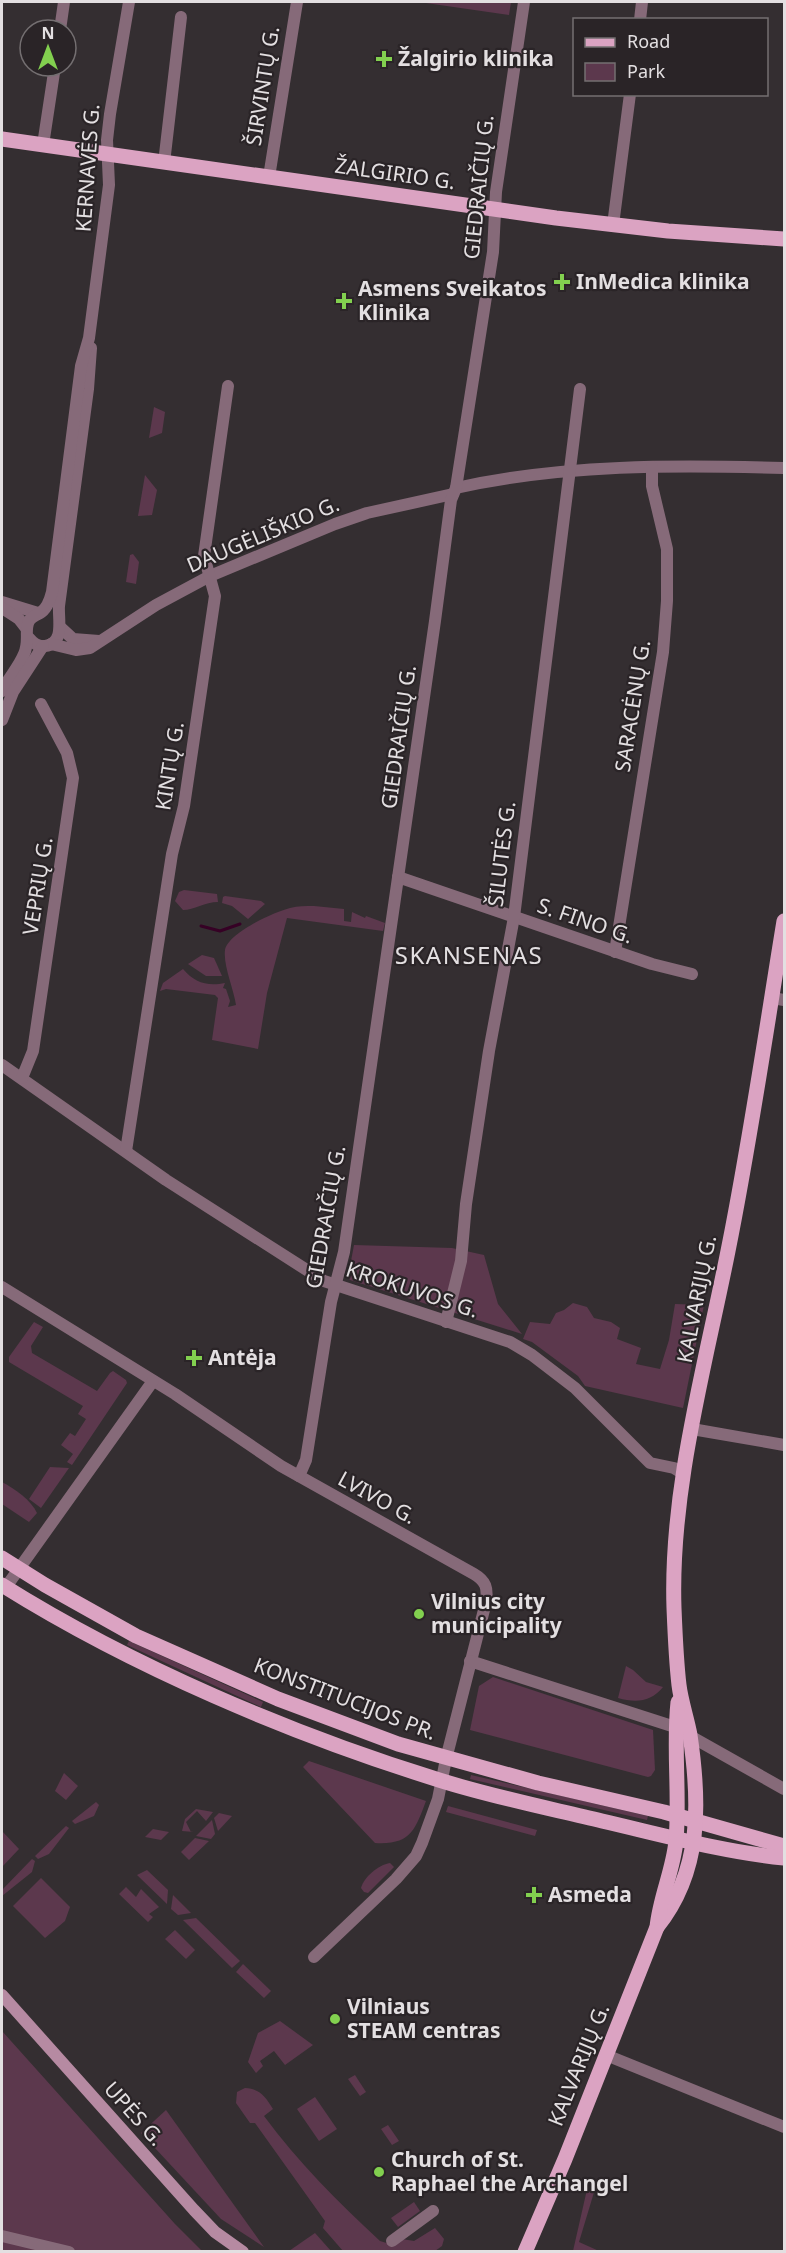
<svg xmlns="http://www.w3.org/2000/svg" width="786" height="2253" font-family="'Noto Sans',sans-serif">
	<rect width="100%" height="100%" fill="#342e31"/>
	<!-- green -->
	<g fill="#5c384d">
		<polygon points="419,2 511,2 509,15"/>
		<polygon points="154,407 165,412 162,433 149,438"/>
		<polygon points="145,475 157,490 152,515 138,516"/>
		<polygon points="133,554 139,562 136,584 126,582 130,555"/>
		<path d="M184,890l33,4 1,8c-13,0 -24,8 -35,8l-8,-9 4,-9z"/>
		<polygon points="225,896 261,901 265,904 248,919 232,906 222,903 223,897"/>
		<path d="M314,906l30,3v12l7,1 1,-10 13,6 1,-2 19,7 -2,8 -96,-13 -20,75 -9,56 -46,-9 6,-42 -3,-3 -49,-6 -6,2 3,-8 20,-14c11,13 24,18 42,14l-2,5 3,1 4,12 -2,6 8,-2c-2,-15 -13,-40 -11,-55 3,-17 49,-38 65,-42 8,-2 16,-2 24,-2z"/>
		<polygon points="202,955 214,958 222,976 206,976 188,964"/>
		<polygon points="354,1245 452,1248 484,1255 498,1304 522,1334 350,1280 348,1277"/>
		<polygon points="573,1303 587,1307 594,1318 611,1322 620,1328 617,1339 641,1348 636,1364 660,1369 669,1340 675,1304 704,1305 683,1408 585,1386 578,1376 532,1342 523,1339 530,1322 550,1324 556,1313 564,1310"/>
		<polygon points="34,1322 43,1327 31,1346 32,1353 97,1391 110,1373 113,1371 126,1380 127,1383 72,1465 67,1462 73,1454 61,1445 70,1433 75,1436 86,1419 78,1414 83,1406 9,1362 9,1357"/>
		<polygon points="50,1467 69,1468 41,1508 29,1499"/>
		<path d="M2,1482c13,7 29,18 35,31l-8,9 -27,-18z"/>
		<polygon points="129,1641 263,1702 261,1707 127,1645"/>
		<path d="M626,1666l7,4 13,12 17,5c-12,15 -27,16 -45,11z"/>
		<polygon points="493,1677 653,1730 655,1770 651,1776 648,1777 470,1730 479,1686"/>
		<path d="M309,1761l117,40c-11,29 -15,44 -51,42l-72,-76z"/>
		<polygon points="64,1773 78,1786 66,1800 55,1791"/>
		<polygon points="471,1775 648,1816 647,1820 470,1779"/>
		<polygon points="96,1802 99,1805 94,1816 75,1824 72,1821"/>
		<polygon points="448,1806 537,1830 535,1836 446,1812"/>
		<polygon points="196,1809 213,1812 206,1821 197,1811 186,1822 191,1832 194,1832 182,1831 185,1819"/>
		<polygon points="219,1813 232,1816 218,1831 214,1818"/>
		<polygon points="212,1820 215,1834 211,1839 196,1836"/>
		<polygon points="66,1826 69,1828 49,1854 38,1859 35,1856"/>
		<polygon points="153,1829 169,1832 161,1840 145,1837"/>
		<polygon points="2,1831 19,1849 2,1867"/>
		<polygon points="195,1838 209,1841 189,1860 181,1852"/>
		<polygon points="32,1859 35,1861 32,1872 2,1896 2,1890"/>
		<path d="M390,1863l4,4 -26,26 -4,-1 -3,-4c3,-11 17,-23 29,-25z"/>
		<polygon points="147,1870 168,1890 167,1904 137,1875"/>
		<polygon points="41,1878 70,1907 65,1921 45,1938 13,1906"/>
		<polygon points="126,1887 136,1897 141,1889 159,1907 149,1914 153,1917 148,1922 119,1894"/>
		<polygon points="173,1895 191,1913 178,1915 171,1909"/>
		<polygon points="196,1918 240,1961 232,1968 183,1920"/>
		<polygon points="175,1930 195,1950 186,1959 165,1939"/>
		<polygon points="243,1964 271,1991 264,1998 236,1972"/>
		<polygon points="280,2021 313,2045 285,2065 274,2051 260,2061 263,2066 256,2073 248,2062 258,2033"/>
		<polygon points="2,2031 175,2224 202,2251 2,2251"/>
		<polygon points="355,2075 366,2092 360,2096 348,2079"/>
		<path d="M245,2088c15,1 20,8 28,21l-9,7c34,46 74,86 116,125l13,4 9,-6 12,2 21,-13 9,11 -2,7 -7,5h-92l-20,-23 2,-7 -70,-98h-5l-14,-20 1,-11z"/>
		<polygon points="315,2097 337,2129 319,2141 297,2109"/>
		<polygon points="166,2110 264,2247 221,2219 141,2133"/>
		<polygon points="388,2125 399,2141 392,2145 381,2129"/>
		<polygon points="588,2185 595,2189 579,2242 599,2251 573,2251"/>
		<polygon points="414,2202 420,2211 398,2227 391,2218"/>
		<polygon points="315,2233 331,2251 289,2251"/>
	</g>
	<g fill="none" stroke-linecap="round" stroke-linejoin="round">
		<!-- stream -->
		<polyline stroke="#360125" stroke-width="3" points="201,926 220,931 240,924"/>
		<!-- street -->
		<g stroke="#866a79" stroke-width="12">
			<polyline points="640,20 642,2"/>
			<polyline points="60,30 64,2"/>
			<polyline points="43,145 55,66"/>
			<polyline points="164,163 181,17"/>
			<polyline points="269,177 297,2"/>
			<polyline points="613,225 630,94"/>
			<path d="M456,488c107,-24 220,-23 328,-20"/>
			<polyline points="2,602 38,613"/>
			<polyline points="2,608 19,619 26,628"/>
			<polyline points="60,627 73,639 99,641"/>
			<path d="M29,638c4,5 9,9 16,8 20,-2 13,-27 14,-40l29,-217 3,-41"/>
			<polyline points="51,644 76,650 90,648 156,605 210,576 335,524 367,513 453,494"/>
			<path d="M2,691c6,-13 17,-24 22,-37 6,-13 0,-24 5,-33 3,-5 6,-5 11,-8 7,-4 10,-13 12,-21l29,-226 8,-28 20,-153 -2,-45 3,-26 19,-112"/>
			<polyline points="2,720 13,692 43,646"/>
			<polyline points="398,877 652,964 692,974"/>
			<polyline points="615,952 663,652 667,601 667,549 652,486 652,467"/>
			<polyline points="772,998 784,1000"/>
			<polyline points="2,1065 166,1180 324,1281 510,1342 532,1355 575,1388 650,1463 674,1468 684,1474"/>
			<polyline points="22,1078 33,1051 73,778 67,753 41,704"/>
			<polyline points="126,1151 172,854 184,806 215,596 204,556 228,386"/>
			<path d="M2,1287l173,107 106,72 193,108c12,7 14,14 12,28l-40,157 -8,40 -16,44 -6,13 -20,23 -82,78"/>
			<polyline points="446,1322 461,1261 466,1204 489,1051 514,917 580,389"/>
			<polyline points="692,1429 784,1445"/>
			<polyline points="299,1476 306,1460 331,1302 344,1252 435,621 451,500 456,488 493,252 496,192 524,2"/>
			<polyline points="6,1587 153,1381"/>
			<polyline points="470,1661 675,1727"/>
			<polyline points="690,1736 784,1789"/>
			<polyline points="606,2055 784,2127"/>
			<polyline points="2,2236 69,2252"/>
			<polyline points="392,2241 433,2211"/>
		</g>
		<!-- secondary -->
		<polyline stroke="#b68aa2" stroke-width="12" points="2,1995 194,2210 215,2232 243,2252"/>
		<!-- primary -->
		<g stroke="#dba3c2" stroke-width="15">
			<polyline points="2,139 556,218 668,231 784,239"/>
			<polyline points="2,1558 45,1585 136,1636 278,1699 398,1744 538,1783 664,1812 784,1846"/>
			<path d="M2,1585c131,82 289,149 437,195 54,17 109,28 163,41 61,14 121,31 182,37"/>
			<path d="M657,1927c45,-56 43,-124 33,-192 -3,-17 -9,-33 -11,-50 -3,-26 -4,-52 -5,-77 -4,-118 31,-241 54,-357 22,-109 38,-220 56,-330"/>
			<path d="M525,2252l40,-93 92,-232c3,-30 16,-56 19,-86 4,-47 -3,-93 2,-139"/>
		</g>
	</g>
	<!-- markers -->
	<g fill="#82d04f" stroke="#2a2427" stroke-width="2">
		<path d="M381 50h6v6h6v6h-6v6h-6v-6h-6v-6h6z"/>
		<path d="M559 273h6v6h6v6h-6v6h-6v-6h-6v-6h6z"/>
		<path d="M341 292h6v6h6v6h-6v6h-6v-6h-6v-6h6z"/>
		<path d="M191 1349h6v6h6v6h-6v6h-6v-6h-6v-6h6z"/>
		<circle cx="419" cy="1614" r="6"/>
		<path d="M531 1886h6v6h6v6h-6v6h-6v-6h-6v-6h6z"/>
		<circle cx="335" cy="2019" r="6"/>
		<circle cx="379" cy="2172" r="6"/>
	</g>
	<g text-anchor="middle" stroke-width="4.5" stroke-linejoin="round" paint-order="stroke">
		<!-- poi labels -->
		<g font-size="21" font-weight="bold" fill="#e3dfe1" stroke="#2a2427" text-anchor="start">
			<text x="398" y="66">Žalgirio klinika</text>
			<text x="576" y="289">InMedica klinika</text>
			<text x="358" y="296">Asmens Sveikatos<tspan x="358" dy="24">Klinika</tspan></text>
			<text x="208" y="1365">Antėja</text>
			<text x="431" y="1609">Vilnius city<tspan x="431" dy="24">municipality</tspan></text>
			<text x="548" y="1902">Asmeda</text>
			<text x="347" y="2014">Vilniaus<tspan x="347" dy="24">STEAM centras</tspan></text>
			<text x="391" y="2167">Church of St.<tspan x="391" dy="24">Raphael the Archangel</tspan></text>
		</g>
		<!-- street labels -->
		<g font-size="21" fill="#e3dfe1" stroke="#2a2427">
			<text transform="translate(263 86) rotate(-81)" y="7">ŠIRVINTŲ G.</text>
			<text transform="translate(88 168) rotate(-86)" y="7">KERNAVĖS G.</text>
			<text transform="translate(395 174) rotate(8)" y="7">ŽALGIRIO G.</text>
			<text transform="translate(479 187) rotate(-84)" y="7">GIEDRAIČIŲ G.</text>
			<text transform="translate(263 535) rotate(-23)" y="7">DAUGĖLIŠKIO G.</text>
			<text transform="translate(633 706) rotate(-81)" y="7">SARACĖNŲ G.</text>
			<text transform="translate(399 737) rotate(-82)" y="7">GIEDRAIČIŲ G.</text>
			<text transform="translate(170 766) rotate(-81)" y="7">KINTŲ G.</text>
			<text transform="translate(502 854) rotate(-83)" y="7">ŠILUTĖS G.</text>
			<text transform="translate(38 886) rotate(-81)" y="7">VEPRIŲ G.</text>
			<text transform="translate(585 921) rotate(19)" y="7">S. FINO G.</text>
			<text transform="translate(326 1217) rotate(-80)" y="7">GIEDRAIČIŲ G.</text>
			<text transform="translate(412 1290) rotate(18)" y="7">KROKUVOS G.</text>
			<text transform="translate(697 1299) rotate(-79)" y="7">KALVARIJŲ G.</text>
			<text transform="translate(377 1498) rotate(29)" y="7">LVIVO G.</text>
			<text transform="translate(345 1699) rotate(21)" y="7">KONSTITUCIJOS PR.</text>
			<text transform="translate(579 2065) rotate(-68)" y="7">KALVARIJŲ G.</text>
			<text transform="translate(134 2114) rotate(48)" y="7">UPĖS G.</text>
		</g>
		<!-- quarter labels -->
		<g font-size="24" letter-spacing="1.5" fill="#e3dfe1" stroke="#2a2427">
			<text x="469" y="964">SKANSENAS</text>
		</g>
	</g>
	<!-- border -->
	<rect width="786" height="2253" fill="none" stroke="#e3dfe1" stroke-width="6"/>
	<!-- legend -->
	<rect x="573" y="18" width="195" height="78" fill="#2a2427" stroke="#746f71" stroke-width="1.5"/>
	<rect x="585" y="38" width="30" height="9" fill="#dba3c2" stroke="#746f71" stroke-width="1.5"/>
	<text x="627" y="48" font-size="18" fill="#e3dfe1">Road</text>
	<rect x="585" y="63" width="30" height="18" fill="#5c384d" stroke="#746f71" stroke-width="1.5"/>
	<text x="627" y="78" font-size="18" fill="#e3dfe1">Park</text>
	<!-- north arrow -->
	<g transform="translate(48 48)"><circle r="28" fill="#2a2427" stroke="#746f71" stroke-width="1.5"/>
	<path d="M0-4.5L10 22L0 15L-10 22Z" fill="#82d04f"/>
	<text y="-9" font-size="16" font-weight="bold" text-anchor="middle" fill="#e3dfe1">N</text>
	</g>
</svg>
